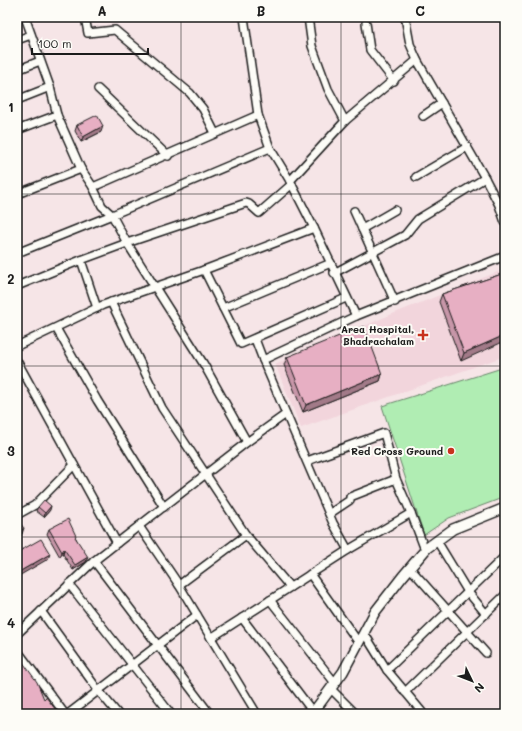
<svg xmlns="http://www.w3.org/2000/svg" width="522" height="731" font-family="Mali,sans-serif">
	<rect width="100%" height="100%" fill="#f6e5e7"/>
	<filter id="ink" filterUnits="userSpaceOnUse"><feTurbulence type="fractalNoise" baseFrequency=".025" numOctaves="2"/><feDisplacementMap in="SourceGraphic" scale="8" xChannelSelector="R" yChannelSelector="G"/><feConvolveMatrix kernelMatrix="1 2 1 2 8 2 1 2 1" color-interpolation-filters="sRGB"/></filter>
	<g filter="url(#ink)">
		<!-- built -->
		<polygon fill="#f2d5dc" points="505,269 505,356 301,428 275,364 390,315"/>
		<!-- green -->
		<polygon fill="#b0edb3" stroke="#668468" points="505,367 505,497 449,518 424,535 382,406"/>
		<g fill="none" stroke-linecap="round" stroke-linejoin="round">
			<!-- minor casing -->
			<g stroke="#1c1c1c" stroke-width="10">
				<g id="minor">
					<polyline points="85,17 88,33 115,30 190,93 203,109 215,133"/>
					<polyline points="244,17 258,115 270,148 290,181 314,228"/>
					<polyline points="308,17 312,46 328,89 345,121"/>
					<polyline points="405,17 410,44 417,60 485,178 499,205 505,222"/>
					<polyline points="366,23 370,50 394,81"/>
					<polyline points="17,40 31,35"/>
					<polyline points="17,70 40,61"/>
					<polyline points="98,89 168,156"/>
					<polyline points="17,100 50,87"/>
					<polyline points="423,116 442,103"/>
					<polyline points="17,130 57,115"/>
					<polyline points="81,169 93,187"/>
					<polyline points="416,177 467,147"/>
					<polyline points="290,181 345,121 417,60"/>
					<polyline points="17,194 81,169 57,115 50,87 25,17"/>
					<polyline points="354,211 395,302"/>
					<polyline points="362,229 395,210"/>
					<polyline points="17,253 112,215 102,206 93,187 258,115"/>
					<polyline points="204,270 241,344 346,298"/>
					<polyline points="334,273 405,235 418,219 485,178"/>
					<polyline points="17,286 81,260"/>
					<polyline points="111,302 162,408 246,535 179,585"/>
					<polyline points="97,308 81,260 127,243 246,203 249,204 259,213 292,184"/>
					<polyline points="223,308 331,263"/>
					<polyline points="56,328 97,400 164,507"/>
					<polyline points="255,339 263,360"/>
					<polyline points="17,346 103,305 204,270 314,228 356,316"/>
					<polyline points="17,361 117,543 247,442 286,414"/>
					<polyline points="247,442 203,363 127,243 112,215 270,148"/>
					<polyline points="307,461 384,433 396,479 411,513"/>
					<polyline points="329,514 350,500 350,497 396,479"/>
					<polyline points="17,515 35,505 74,465"/>
					<polyline points="139,526 179,585 257,714"/>
					<polyline points="246,535 290,587"/>
					<polyline points="437,541 468,592 486,614"/>
					<polyline points="117,543 94,561 210,714"/>
					<polyline points="425,550 411,513 348,550 333,523 263,360 356,316 505,256"/>
					<polyline points="410,568 486,653"/>
					<polyline points="310,574 359,643"/>
					<polyline points="69,584 171,714"/>
					<polyline points="270,600 335,683"/>
					<polyline points="41,611 98,690 118,714"/>
					<polyline points="242,618 313,712"/>
					<polyline points="364,633 387,670 422,712"/>
					<polyline points="17,634 94,561"/>
					<polyline points="211,638 348,550"/>
					<polyline points="17,650 65,714"/>
					<polyline points="387,670 505,556"/>
					<polyline points="331,689 356,714"/>
					<polyline points="405,692 505,595"/>
					<polyline points="68,714 197,615"/>
				</g>
			</g>
			<!-- tertiary casing -->
			<g stroke="#1c1c1c" stroke-width="12">
				<polyline id="tertiary" points="312,714 343,672 375,612 403,576 427,548 453,529 505,508"/>
			</g>
			<!-- minor -->
			<use href="#minor" stroke="#fdfcf7" stroke-width="7"/>
			<!-- tertiary -->
			<use href="#tertiary" stroke="#fdfcf7" stroke-width="9"/>
		</g>
		<!-- wall -->
		<g fill="#c796a8" stroke="#1c1c1c">
			<polygon points="77,125 101,132 81,142 75,131"/>
			<polygon points="505,273 461,361 439,302 442,294"/>
			<polygon points="287,357 382,374 380,381 303,412 284,365"/>
			<polygon points="38,507 50,510 44,517 36,511"/>
			<polygon points="49,529 76,538 86,562 73,570 63,554 60,557 47,534"/>
		</g>
		<!-- shaded-wall -->
		<g fill="#a27a88" stroke="#1c1c1c">
			<polygon points="103,126 101,132 81,142 83,137"/>
			<polygon points="505,335 505,341 461,361 464,353"/>
			<polygon points="382,374 380,381 303,412 306,405"/>
			<polygon points="51,506 50,510 44,517 45,513"/>
			<polygon points="24,528 22,534 17,538 17,534"/>
			<polygon points="64,549 63,554 60,557 62,552"/>
			<polygon points="50,554 48,559 17,577 17,573"/>
			<polygon points="88,557 86,562 73,570 75,565"/>
		</g>
		<!-- building -->
		<g fill="#e7afc3" stroke="#1c1c1c">
			<polygon points="97,115 103,126 83,137 77,125"/>
			<polygon points="505,273 505,335 464,353 442,294"/>
			<polygon points="364,326 382,374 306,405 287,357"/>
			<polygon points="44,500 51,506 45,513 38,507"/>
			<polygon points="68,519 76,536 75,537 88,557 75,565 64,549 62,552 49,529"/>
			<polygon points="17,520 24,528 17,534"/>
			<polygon points="41,539 50,554 17,573 17,551 18,552"/>
			<polygon points="17,654 37,682 44,699 46,697 59,714 17,714"/>
		</g>
	</g>
	<!-- grid -->
	<path fill="none" stroke="#1c1c1c" stroke-width="1" stroke-opacity="0.55" d="M181,17v697M341,17v697M17,194h488M17,366h488M17,537h488"/>
	<!-- markers -->
	<g fill="#c8321e" stroke="#fdfcf7" stroke-width="1.5">
		<path d="M421 329h4v4h4v4h-4v4h-4v-4h-4v-4h4z"/>
		<circle cx="451" cy="451" r="4"/>
	</g>
	<g text-anchor="middle" stroke-width="4" stroke-linejoin="round" paint-order="stroke">
		<!-- poi labels -->
		<g font-size="10" font-weight="bold" fill="#1c1c1c" stroke="#fdfcf7" text-anchor="end">
			<text x="414" y="333">Area Hospital,<tspan x="414" dy="12">Bhadrachalam</tspan></text>
			<text x="443" y="455">Red Cross Ground</text>
		</g>
	</g>
	<!-- margin -->
	<rect width="522" height="731" fill="none" stroke="#fdfcf7" stroke-width="44"/>
	<!-- north arrow -->
	<g transform="translate(472 681) rotate(133)" stroke="#fdfcf7" stroke-width="3" paint-order="stroke">
	<path d="M0-3L7 15L0 10L-7 15Z" fill="#1c1c1c"/>
	<text y="-6" font-size="11" font-weight="bold" text-anchor="middle" fill="#1c1c1c">N</text>
	</g>
	<!-- scale -->
	<path d="M32 48v6h116v-6" fill="none" stroke="#1c1c1c" stroke-width="2"/>
	<text x="38" y="48" font-size="12" fill="#1c1c1c" stroke="#fdfcf7" stroke-width="3" paint-order="stroke">100 m</text>
	<rect x="22" y="22" width="478" height="687" fill="none" stroke="#1c1c1c" stroke-width="1.5"/>
	<g font-size="13" text-anchor="middle" font-weight="bold" fill="#1c1c1c">
		<text x="102" y="16">A</text>
		<text x="261" y="16">B</text>
		<text x="420" y="16">C</text>
		<text x="11" y="112">1</text>
		<text x="11" y="284">2</text>
		<text x="11" y="456">3</text>
		<text x="11" y="628">4</text>
	</g>
</svg>
